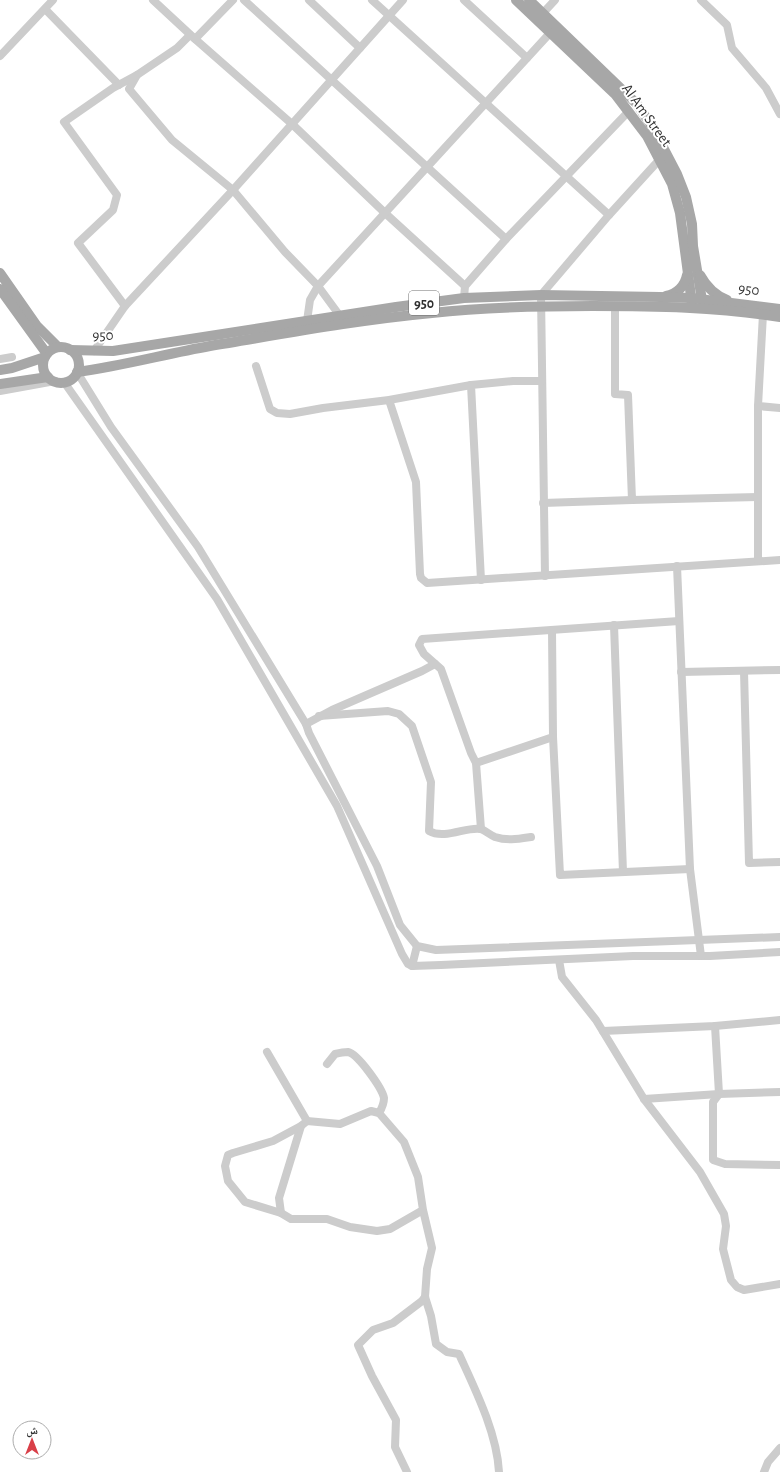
<svg xmlns="http://www.w3.org/2000/svg" width="780" height="1472" font-family="'Alegreya Sans','Noto Naskh Arabic',sans-serif">
	<rect width="100%" height="100%" fill="#fff"/>
	<g fill="none" stroke-linecap="round" stroke-linejoin="round">
		<!-- minor -->
		<g stroke="#ccc" stroke-width="8">
			<polyline points="153,0 195,39 292,124 385,213 465,286"/>
			<polyline points="244,0 506,239"/>
			<polyline points="309,0 360,48"/>
			<polyline points="372,0 609,215"/>
			<polyline points="464,0 527,58"/>
			<polyline points="701,0 727,25 732,48 766,88 780,114"/>
			<polyline points="45,9 119,85"/>
			<polyline points="543,13 555,0"/>
			<polyline points="190,35 177,48 137,75 129,89 172,140 233,190 285,252 318,286 340,316"/>
			<polyline points="195,39 233,0"/>
			<polyline points="0,56 53,0"/>
			<polyline points="464,298 465,286 506,239 629,111"/>
			<polyline points="125,306 78,243 113,210 117,195 64,122 113,88 137,75"/>
			<polyline points="615,306 615,394 628,395 632,500 758,497"/>
			<polyline points="307,321 310,300 318,286 550,33"/>
			<polyline points="94,351 125,306 233,190 403,0"/>
			<polyline points="0,359 12,357"/>
			<polyline points="256,366 270,409 277,413 290,414 323,408 389,400 471,385"/>
			<polyline points="77,372 111,427 198,547 306,724 309,733 377,866 400,925 417,946 436,950 780,937"/>
			<polyline points="64,382 217,599 337,806 402,954 408,964 412,966 441,965 633,956 710,956 780,952"/>
			<polyline points="0,391 55,381"/>
			<polyline points="389,400 416,482 420,574 421,578 427,583 780,560"/>
			<polyline points="758,406 780,408"/>
			<polyline points="543,503 632,500"/>
			<polyline points="758,561 758,406 763,314"/>
			<polyline points="677,566 690,869 701,956"/>
			<polyline points="545,576 541,295 609,215 660,159"/>
			<polyline points="481,580 471,385 513,381 542,381"/>
			<polyline points="614,625 623,872"/>
			<polyline points="552,630 553,737 560,875 690,869"/>
			<polyline points="744,671 749,863 780,862"/>
			<polyline points="681,672 780,670"/>
			<path d="M319,716l69,-5 11,3 13,12 19,56 -2,49c16,9 38,-5 52,-2 5,2 9,6 14,8 12,4 23,2 36,0"/>
			<polyline points="306,724 332,710 422,671 435,664"/>
			<polyline points="553,737 476,763 471,753 441,669 424,654 419,645 422,639 679,621"/>
			<polyline points="476,763 481,829"/>
			<polyline points="559,960 562,977 596,1020 644,1099 700,1172 724,1214 726,1226 723,1249 731,1280 737,1287 744,1290 780,1284"/>
			<polyline points="412,966 417,946"/>
			<polyline points="715,1026 719,1094 713,1102 713,1160 725,1164 780,1165"/>
			<polyline points="603,1031 715,1026 780,1020"/>
			<polyline points="267,1052 307,1121"/>
			<path d="M327,1064l8,-10c4,-1 9,-2 13,-2 10,2 34,36 36,46 0,6 -2,10 -5,15"/>
			<polyline points="644,1099 719,1094 780,1092"/>
			<path d="M423,1210l-33,19 -13,2 -27,-4 -23,-8h-36l-10,-6 -2,-15 22,-72 6,-5 33,3 31,-13 8,2 25,29 14,35 5,33 9,38 -5,21 -2,28 6,19 5,28 11,8 12,2c16,35 38,79 40,118"/>
			<polyline points="281,1213 245,1202 228,1181 225,1166 228,1155 233,1153 273,1141 301,1126"/>
			<polyline points="407,1472 395,1447 396,1420 372,1376 358,1345 373,1330 393,1323 422,1301 425,1297"/>
			<polyline points="764,1472 768,1462 780,1448"/>
		</g>
		<!-- major -->
		<g stroke="#a7a7a7" stroke-width="10">
			<polyline points="516,0 615,94 647,136 672,184 680,213 692,304"/>
			<polyline points="529,0 637,104 653,128 677,174 686,197 692,224 693,246 703,306"/>
			<polyline points="0,273 37,326 58,347"/>
			<path d="M700,275c6,11 14,20 27,25"/>
			<polyline points="0,289 47,354"/>
			<path d="M666,296c11,-2 19,-10 21,-21"/>
			<circle cx="61" cy="365" r="18"/>
			<polyline points="70,350 113,351 396,307 464,298 541,295 660,297 691,298 780,309"/>
			<polyline points="0,370 12,368 45,357"/>
			<path d="M77,372c45,-6 88,-18 133,-26 73,-12 147,-26 222,-33 53,-6 106,-7 160,-7 63,0 125,1 188,11"/>
			<polyline points="0,384 48,377"/>
		</g>
	</g>
	<g text-anchor="middle" stroke-width="4" stroke-linejoin="round" paint-order="stroke">
		<!-- shield labels -->
		<rect fill="#fff" stroke="#6d6d6d" stroke-width="1" x="409" y="291" width="30" height="24" rx="3"/>
		<g font-size="14" font-weight="bold" fill="#2f2f2f">
			<text x="424" y="308">950</text>
		</g>
		<!-- street labels -->
		<g font-size="15" fill="#2f2f2f" stroke="#fff">
			<text transform="translate(647 115) rotate(54)" y="5">Al Am Street</text>
			<text transform="translate(749 289) rotate(7)" y="5">950</text>
			<text transform="translate(103 335) rotate(-2)" y="5">950</text>
		</g>
	</g>
	<!-- north arrow -->
	<g transform="translate(32 1440)"><circle r="19" fill="#ffffff" stroke="#acacac"/>
	<path d="M0-3L7 15L0 10L-7 15Z" fill="#d93f48"/>
	<text y="-6" font-size="11" font-weight="bold" text-anchor="middle" fill="#2f2f2f">ش</text>
	</g>
</svg>
